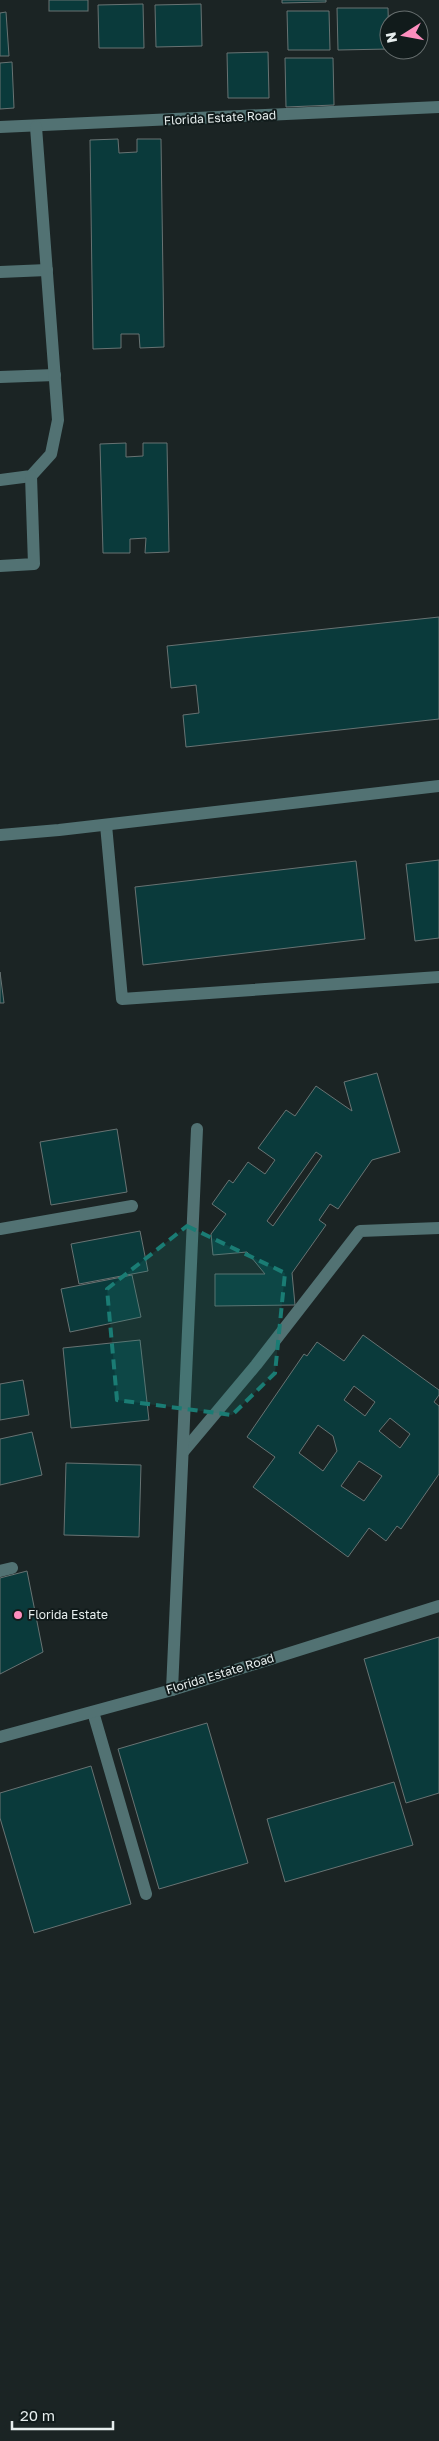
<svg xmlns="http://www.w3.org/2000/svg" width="439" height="2441" font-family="'Golos Text',sans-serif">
	<rect width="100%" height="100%" fill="#1b2424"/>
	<!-- building -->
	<g fill="#0a3a3b" stroke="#687373" fill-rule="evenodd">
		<rect x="49" y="0" width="39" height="11"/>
		<polygon points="282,0 326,0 326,2 282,3"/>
		<polygon points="143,4 144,48 99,48 98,5"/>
		<polygon points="201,4 202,46 156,47 155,5"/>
		<polygon points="337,8 388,8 389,49 338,50"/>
		<polygon points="287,11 329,11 330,50 288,50"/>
		<polygon points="6,12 9,56 0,56 0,13"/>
		<polygon points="268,52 269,98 228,98 227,53"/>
		<polygon points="285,58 333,58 334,105 286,107"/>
		<polygon points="12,62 14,108 0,109 0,63"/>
		<polygon points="118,139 119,153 137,152 137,139 161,139 164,347 140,348 139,334 121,334 121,348 93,349 90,140"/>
		<polygon points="126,443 126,457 143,456 143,443 167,443 169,552 145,553 146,538 130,539 130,553 103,553 100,444"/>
		<polygon points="439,617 439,719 186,747 183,715 199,713 196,685 171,688 167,646"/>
		<polygon points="439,860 439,938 415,941 406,864"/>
		<polygon points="356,861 365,939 143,965 135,887"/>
		<polygon points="0,972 4,1003 0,1003"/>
		<path d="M377,1073l23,79 -28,8 -34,49 -8,-5 -11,16 7,5 -34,48 3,32 -80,1v-32h50l-18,-22 -34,3 -2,-21 15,-20 -14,-10 17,-24 4,3 15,-21 17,12 10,-14 -17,-12 28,-38 9,6 21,-30 36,25 -8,-29zM316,1152l6,4 -49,70 -6,-5z"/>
		<polygon points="117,1129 127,1192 51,1205 40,1142"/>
		<polygon points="140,1231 148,1271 79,1284 71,1244"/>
		<polygon points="132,1275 141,1317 70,1332 61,1289"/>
		<path d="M363,1335l76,55v5l-5,7 5,4v68l-38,55 -4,-3 -11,15 -17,-13 -21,29 -95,-70 22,-30 -28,-20 57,-83 3,2 10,-14 27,19zM354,1386l21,16 -10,14 -21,-16zM390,1418l20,16 -10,14 -21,-17zM318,1425l15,11 4,15 -14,20 -24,-18zM359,1461l23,15 -18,25 -23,-15z"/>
		<polygon points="140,1340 149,1420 71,1428 63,1348"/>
		<polygon points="23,1380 29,1415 0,1420 0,1384"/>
		<polygon points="32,1432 42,1475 0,1485 0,1439"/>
		<polygon points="66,1463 141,1465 139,1537 64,1535"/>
		<polygon points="27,1571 43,1652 0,1674 0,1578"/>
		<polygon points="439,1637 439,1793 406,1803 364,1659"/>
		<polygon points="207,1723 248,1863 159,1889 118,1749"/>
		<polygon points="91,1766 131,1904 34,1933 0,1818 0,1793"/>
		<polygon points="394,1782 413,1845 285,1882 267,1819"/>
	</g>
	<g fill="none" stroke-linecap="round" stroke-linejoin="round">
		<!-- minor -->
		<g stroke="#527273" stroke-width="12">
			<polyline points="0,127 439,107"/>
			<polyline points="0,272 47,270"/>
			<polyline points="0,377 55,375"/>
			<polyline points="0,480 31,476 51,454 58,420 36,127"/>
			<polyline points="0,566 34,564 31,476"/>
			<polyline points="106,825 122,999 439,977"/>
			<polyline points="0,835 59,830 439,786"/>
			<polyline points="0,1229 132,1206"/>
			<polyline points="183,1452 256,1365 360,1231 439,1228"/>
			<polyline points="0,1571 12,1568"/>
			<polyline points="172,1690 197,1129"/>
			<polyline points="93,1712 146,1894"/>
			<polyline points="0,1737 172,1690 439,1606"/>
		</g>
	</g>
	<!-- marked area -->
	<path fill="#1a7c74" fill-opacity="0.2" stroke="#1a7c74" stroke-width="4" stroke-dasharray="10 6" stroke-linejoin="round" d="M187,1226l98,47 -10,100 -43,42 -115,-15 -10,-111z"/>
	<!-- markers -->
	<circle fill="#fd8ebe" stroke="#111b1b" stroke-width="2" cx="18" cy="1615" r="5"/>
	<g text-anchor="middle" stroke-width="4" stroke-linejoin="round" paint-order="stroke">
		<!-- street labels -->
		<g font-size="12" fill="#e7eeee" stroke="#111b1b">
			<text transform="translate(220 118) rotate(-3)" y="4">Florida Estate Road</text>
			<text transform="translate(220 1674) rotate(-17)" y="4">Florida Estate Road</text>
		</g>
		<!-- poi labels -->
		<g font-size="12" fill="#e7eeee" stroke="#111b1b" text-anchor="start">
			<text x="28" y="1619">Florida Estate</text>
		</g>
	</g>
	<!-- north arrow -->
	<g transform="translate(404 35) rotate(259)"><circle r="24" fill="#111b1b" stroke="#676f6f"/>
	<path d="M0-4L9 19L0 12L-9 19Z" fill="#fd8ebe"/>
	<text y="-8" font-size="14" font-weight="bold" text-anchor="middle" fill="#e7eeee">N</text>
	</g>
	<!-- scale -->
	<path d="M12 2421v8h101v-8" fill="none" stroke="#e7eeee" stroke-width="2.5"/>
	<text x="20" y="2421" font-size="15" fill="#e7eeee" stroke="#111b1b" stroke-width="4" paint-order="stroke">20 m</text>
</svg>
